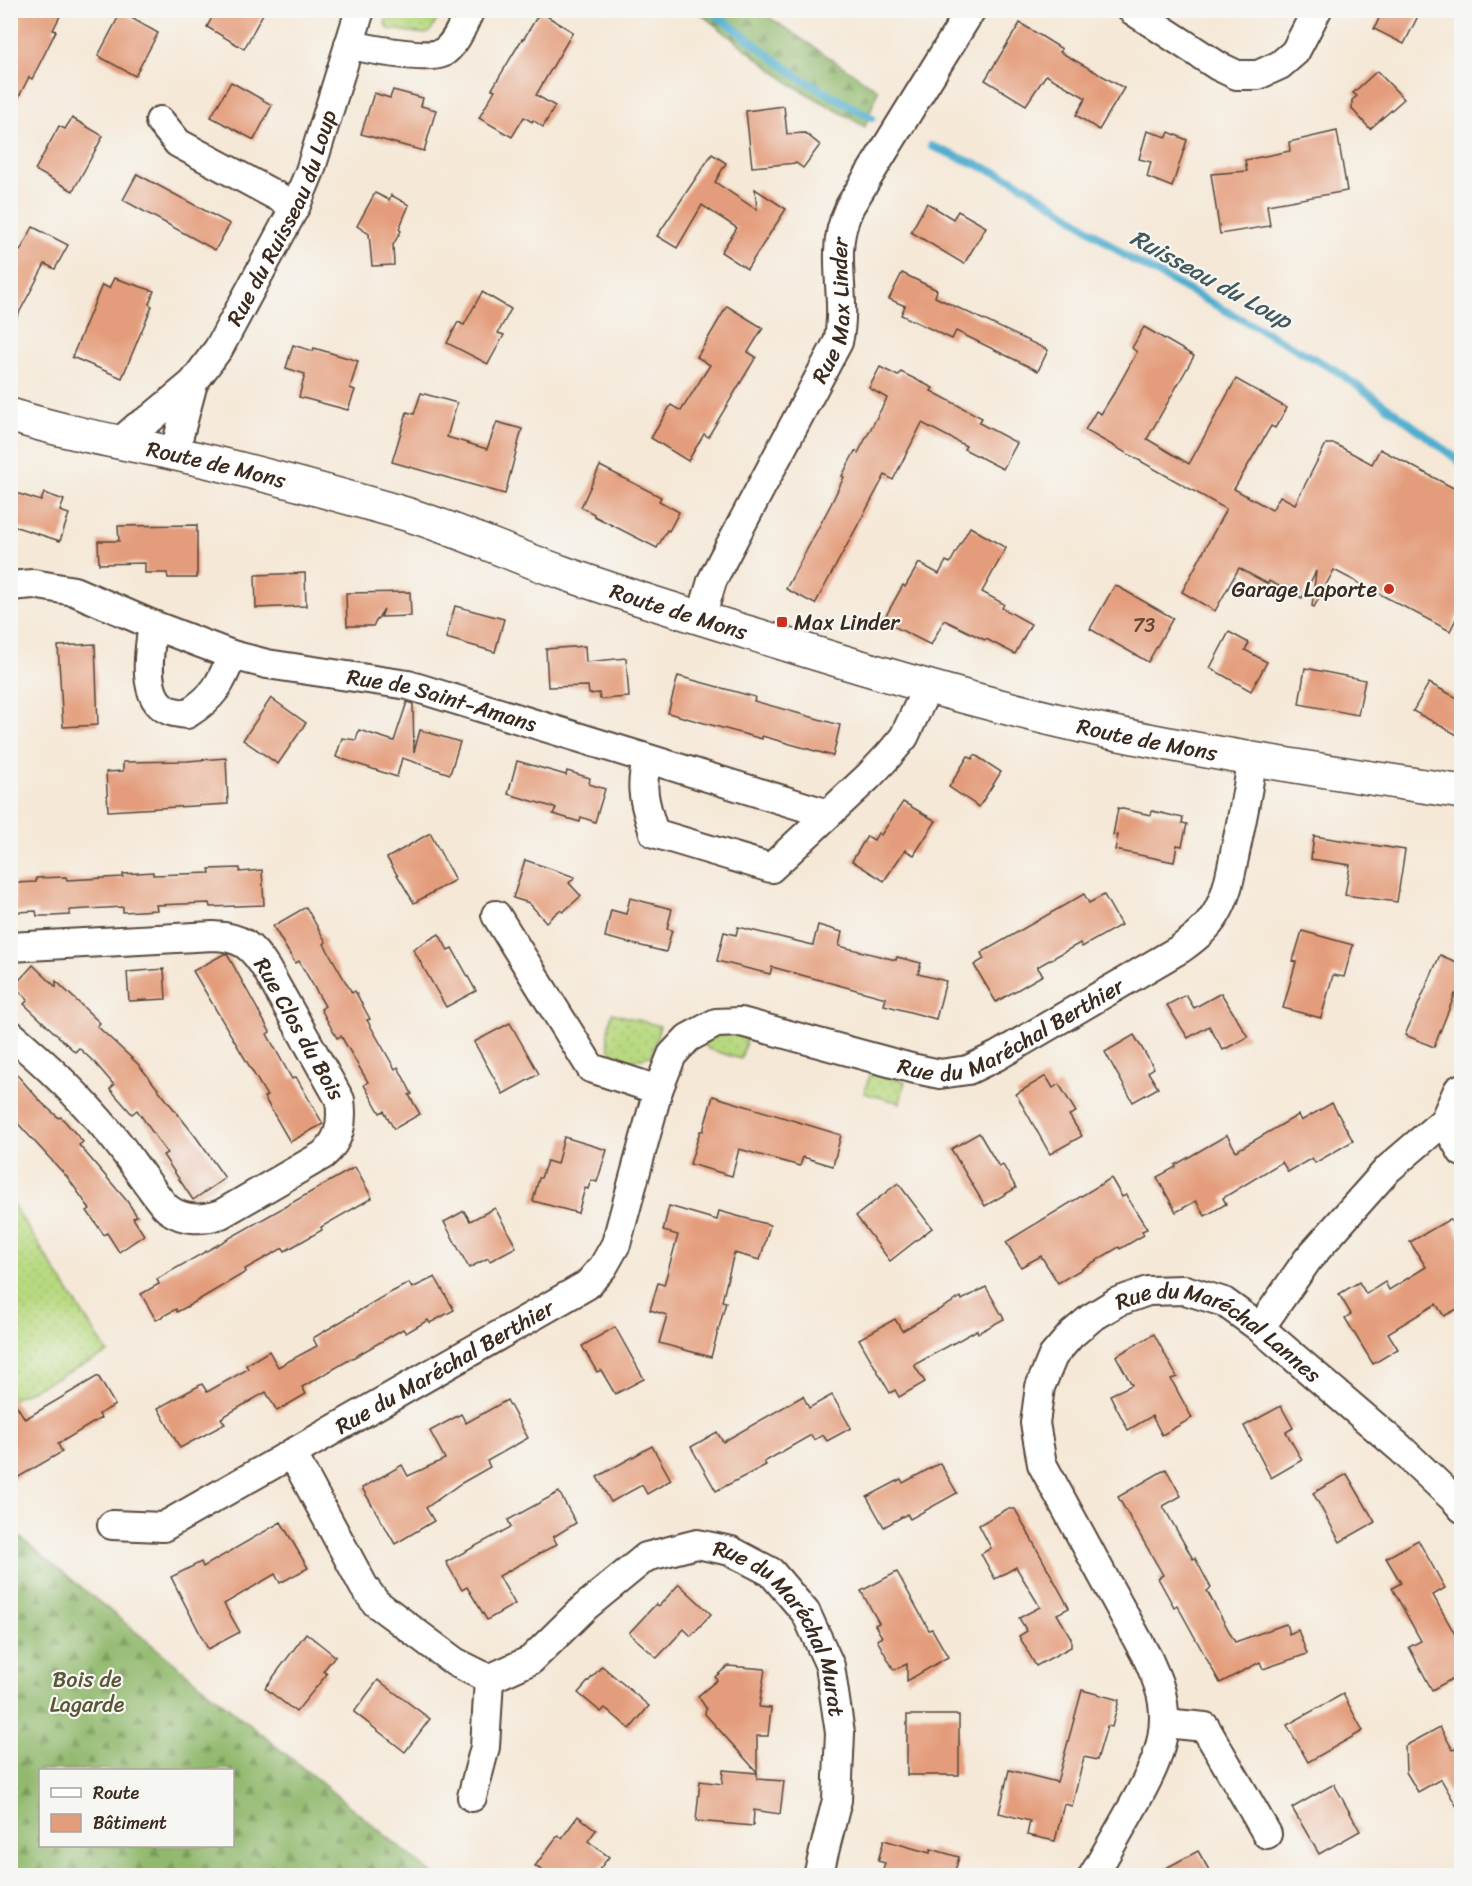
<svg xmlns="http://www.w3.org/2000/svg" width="1472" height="1886" font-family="Sriracha,sans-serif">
	<defs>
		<pattern id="grass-dots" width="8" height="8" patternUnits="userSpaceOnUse" patternTransform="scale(1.5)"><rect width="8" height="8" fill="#b8d980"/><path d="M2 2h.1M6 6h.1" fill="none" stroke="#9fba6e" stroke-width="1.8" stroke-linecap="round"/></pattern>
		<pattern id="forest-firs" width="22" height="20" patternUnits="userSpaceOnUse" patternTransform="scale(1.5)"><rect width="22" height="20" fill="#92b96e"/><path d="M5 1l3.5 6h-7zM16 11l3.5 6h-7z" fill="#78975a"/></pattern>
	</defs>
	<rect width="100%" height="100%" fill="#f6f6f2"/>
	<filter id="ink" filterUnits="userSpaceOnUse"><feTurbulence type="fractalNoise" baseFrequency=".0167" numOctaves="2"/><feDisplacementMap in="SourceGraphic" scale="12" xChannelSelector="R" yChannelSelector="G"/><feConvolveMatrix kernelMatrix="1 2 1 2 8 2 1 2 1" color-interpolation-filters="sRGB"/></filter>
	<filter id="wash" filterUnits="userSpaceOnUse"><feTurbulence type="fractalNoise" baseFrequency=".008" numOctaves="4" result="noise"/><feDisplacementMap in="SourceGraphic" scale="24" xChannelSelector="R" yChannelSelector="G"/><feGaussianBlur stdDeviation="1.35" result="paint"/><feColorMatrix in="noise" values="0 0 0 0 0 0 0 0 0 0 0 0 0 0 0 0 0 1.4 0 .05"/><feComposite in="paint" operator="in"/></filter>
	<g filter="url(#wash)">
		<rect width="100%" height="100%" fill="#f5e8d7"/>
		<!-- grass -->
		<g fill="url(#grass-dots)" stroke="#7a824f" stroke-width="1.5">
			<polygon points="389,11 389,10 442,11 430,32 425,34 389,29 385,24"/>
			<path d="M612,1013l48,13 -8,29c-15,6 -41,10 -44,-13 -2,-10 2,-20 4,-29z"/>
			<polygon points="723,1033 747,1037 741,1059 708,1049 704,1042"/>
			<polygon points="870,1074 905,1081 900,1103 864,1093"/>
			<polygon points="10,1200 108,1353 11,1400 10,1400"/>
		</g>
		<!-- forest -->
		<g fill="url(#forest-firs)" stroke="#667246" stroke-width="1.5" fill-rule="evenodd">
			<polygon points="697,11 760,11 878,90 865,127 792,85"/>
			<path d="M10,1530h1l423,345h-423zM40,1770h192v76h-192z"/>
		</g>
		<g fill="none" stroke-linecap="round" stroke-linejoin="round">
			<!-- stream -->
			<g stroke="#50aecf" stroke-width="8">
				<polyline points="710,10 800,78 872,118"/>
				<polyline points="931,146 1012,179 1058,207 1127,257 1335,370 1400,416 1462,463"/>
			</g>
		</g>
		<g id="blocks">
			<!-- building -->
			<g fill="#e49d7c">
				<polygon points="20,10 63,10 53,30 56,31 32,79 29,77 10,114 10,30"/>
				<polygon points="216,10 265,10 244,49 207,27"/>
				<polygon points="1383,10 1421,10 1404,44 1374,29"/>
				<polygon points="121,12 158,33 135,76 98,56"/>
				<polygon points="540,12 573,32 536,95 555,106 543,127 533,120 532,122 524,117 512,137 479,118 495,90 492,89 522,39 523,40"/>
				<polygon points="1020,23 1062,49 1060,52 1124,88 1099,130 1076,115 1086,98 1046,75 1026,105 985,80"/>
				<polygon points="1377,71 1404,99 1370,129 1352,109 1352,100 1357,96 1353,93"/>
				<polygon points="231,82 272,105 254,140 211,117"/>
				<polygon points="393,90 423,98 421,106 436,110 424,151 361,134 374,93 390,98"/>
				<polygon points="784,106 787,134 805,133 820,145 803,168 796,163 752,167 746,111"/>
				<polygon points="72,118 103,136 73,191 35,170 59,126 65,129"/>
				<polygon points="1147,131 1167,137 1169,132 1187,140 1172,187 1147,177 1151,162 1139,159"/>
				<polygon points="1337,131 1347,191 1267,205 1270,226 1220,234 1211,174 1247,171 1245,160 1290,151 1289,142"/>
				<polygon points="712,154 726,163 715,182 757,210 755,189 786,209 747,269 721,252 737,228 702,205 677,248 657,236"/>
				<polygon points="137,174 230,224 215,250 123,200"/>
				<polygon points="375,193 389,200 391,195 409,205 399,229 401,231 393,245 394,265 372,266 369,234 357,226"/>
				<polygon points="927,203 953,219 958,211 986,227 964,264 911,232"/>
				<polygon points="33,227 68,245 55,269 45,264 10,330 10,246 20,251"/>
				<polygon points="902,273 937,290 935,297 1048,350 1038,371 956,331 952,339 901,315 905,306 889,299"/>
				<polygon points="114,278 154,291 149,304 152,306 122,378 72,357 102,285 109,288"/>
				<polygon points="482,292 511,309 498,333 504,335 488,364 447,343 458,322 464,325"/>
				<polygon points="727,306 763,328 748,352 756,357 708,437 704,434 688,461 651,438 671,405 681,411 710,365 697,357"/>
				<polygon points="1144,327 1194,356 1147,439 1189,464 1236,379 1287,408 1275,428 1271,426 1234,489 1272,510 1280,496 1295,504 1326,444 1335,444 1372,464 1380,449 1461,492 1461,609 1450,631 1334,570 1314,607 1312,606 1316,571 1302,598 1269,581 1268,584 1239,568 1215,611 1182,592 1226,509 1085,430 1096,411 1101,414 1117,388 1137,352 1132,348"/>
				<polygon points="293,345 313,351 314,348 358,361 350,388 355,390 348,410 299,397 305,374 286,368"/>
				<polygon points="880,367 898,376 901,372 933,388 931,391 982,418 979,423 1017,443 1003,469 964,449 966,446 922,423 893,480 885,475 815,604 786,589 831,504 844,477 842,476 855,451 858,453 887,398 869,388"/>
				<polygon points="421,393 457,403 447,437 487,449 497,422 522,429 505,494 392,462 407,412 414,414"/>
				<polygon points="600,466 661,497 659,501 679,512 669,531 667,530 657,548 594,516 594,514 581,507"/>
				<polygon points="10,491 41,501 44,493 64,500 60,511 69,514 60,541 10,525"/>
				<polygon points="197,525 197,578 168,578 167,573 145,573 145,563 99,564 98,541 119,541 118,526"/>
				<polygon points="970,527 1006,548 982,592 1004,604 1002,608 1031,624 1015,654 986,639 985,640 944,620 931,645 883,621 903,585 905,587 919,563 939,574 946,561 950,563"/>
				<polygon points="305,573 306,606 256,608 255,575"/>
				<polygon points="1115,585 1173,618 1148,662 1090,629"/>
				<polygon points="410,592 411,616 381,617 384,609 373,626 347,626 346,593"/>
				<polygon points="455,606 504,619 495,652 446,638"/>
				<polygon points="1229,632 1249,643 1245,650 1267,662 1251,691 1210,668"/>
				<polygon points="95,644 98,725 63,727 58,646"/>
				<polygon points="585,646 586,662 626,658 629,697 600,699 599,693 589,694 588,686 548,687 546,649"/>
				<polygon points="1305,668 1365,680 1358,715 1299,704"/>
				<polygon points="678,676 755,697 754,701 840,725 833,756 762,736 762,739 668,713"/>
				<polygon points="1429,683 1461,700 1461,737 1413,711"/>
				<polygon points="271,698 306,723 278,764 243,740"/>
				<polygon points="407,702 413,704 414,752 420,730 460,742 450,774 402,758 397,777 336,757 342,738 356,740 359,730 394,741"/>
				<polygon points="975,755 1001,772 979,807 949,787 968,756 972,759"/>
				<polygon points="226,758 228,804 108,811 106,772 123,771 123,762 187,761"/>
				<polygon points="517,761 566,775 567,771 590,778 589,784 605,789 595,822 581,817 580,822 553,814 556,808 508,794"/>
				<polygon points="903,802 936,821 914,855 905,850 884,881 852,861 867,836 874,840 878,833 881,835"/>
				<polygon points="1118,808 1151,815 1152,811 1183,818 1182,823 1187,824 1182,846 1177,845 1174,862 1115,850 1118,835 1113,835"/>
				<polygon points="430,833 455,880 414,903 387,858"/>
				<polygon points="1314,836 1405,850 1397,902 1345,895 1350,865 1311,859"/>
				<polygon points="525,860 575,877 569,883 581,896 563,912 560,910 546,922 529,903 513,898"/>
				<polygon points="240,868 240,872 262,870 264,905 210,907 209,903 156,905 157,910 123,912 123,907 70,910 70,915 53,916 37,916 36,911 16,912 14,883 36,882 36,878 66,877 67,880 123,877 123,874 153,872 153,875 210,873 209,869"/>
				<polygon points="1084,894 1089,903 1104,895 1121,925 1082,947 1080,943 1037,967 1043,975 996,1002 974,965 984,959 981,953"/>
				<polygon points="630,898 672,909 667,929 672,930 666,952 605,937 611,910 626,914"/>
				<polygon points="306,907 326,942 324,944 352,993 355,991 370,1019 367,1020 395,1069 398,1067 412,1094 409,1095 420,1114 394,1129 384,1111 380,1113 364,1085 368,1082 341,1036 337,1038 328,1022 321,1009 325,1006 299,961 295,963 273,926"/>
				<polygon points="818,925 842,932 839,946 896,960 897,957 921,963 918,974 946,981 936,1019 884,1005 886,998 772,967 770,974 717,961 724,932 736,935 738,927 813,945"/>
				<polygon points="1302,931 1353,945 1344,977 1333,975 1321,1018 1283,1008 1296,962 1293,961"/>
				<polygon points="439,934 448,950 452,948 476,991 446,1007 413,949"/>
				<polygon points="224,954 227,954 270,1032 267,1034 292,1079 296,1077 323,1124 290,1142 264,1097 267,1096 193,971"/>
				<polygon points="1440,955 1461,964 1461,997 1455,994 1434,1047 1405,1035"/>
				<polygon points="33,965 56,987 56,981 100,1023 97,1026 138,1064 196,1137 225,1178 193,1200 163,1155 167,1153 137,1110 132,1114 110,1089 114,1085 96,1064 79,1048 75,1052 24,1004 28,1000 14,986"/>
				<polygon points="164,969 166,999 129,1001 127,972"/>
				<polygon points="1221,993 1248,1037 1223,1050 1209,1026 1188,1038 1167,1005 1186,995 1194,1008"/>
				<polygon points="510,1023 539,1074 503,1094 474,1042"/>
				<polygon points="1134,1035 1154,1068 1148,1072 1158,1088 1133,1102 1105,1052"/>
				<polygon points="10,1067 42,1103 59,1118 61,1117 83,1142 79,1145 127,1201 137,1216 133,1218 144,1235 119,1252 107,1233 104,1235 87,1211 90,1209 68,1178 10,1115"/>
				<polygon points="1046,1076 1053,1088 1059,1084 1076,1112 1069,1115 1082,1136 1050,1154 1016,1094"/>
				<polygon points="713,1096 841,1135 833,1166 803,1157 800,1166 739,1149 732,1176 690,1164 700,1131 703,1131"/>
				<polygon points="1332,1103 1353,1141 1315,1163 1312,1158 1288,1172 1282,1162 1223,1198 1226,1204 1205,1216 1196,1201 1176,1212 1157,1177 1176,1167 1175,1165 1227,1135 1236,1151 1298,1115 1301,1121"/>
				<polygon points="979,1133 999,1167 1003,1165 1016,1188 985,1206 951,1149"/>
				<polygon points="564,1137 607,1150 597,1182 591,1180 588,1189 585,1188 578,1213 533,1201 539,1178 541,1178 547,1161 557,1164"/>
				<polygon points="355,1167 372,1198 321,1227 322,1230 294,1246 285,1251 283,1248 245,1269 246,1272 190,1305 177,1312 176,1309 156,1320 141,1294 159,1284 157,1279"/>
				<polygon points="1111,1178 1122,1197 1126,1195 1147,1229 1142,1231 1144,1235 1120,1249 1119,1247 1058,1283 1041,1256 1021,1267 1006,1242"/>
				<polygon points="898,1183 932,1228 890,1261 856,1216"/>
				<polygon points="669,1206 717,1220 719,1211 770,1225 760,1260 734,1253 722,1301 726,1302 711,1357 659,1343 667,1315 650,1310 658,1283 664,1285 678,1235 663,1231"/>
				<polygon points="495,1208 516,1247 490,1261 488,1258 469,1268 444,1222 464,1211 470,1221"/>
				<polygon points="1450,1219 1461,1238 1461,1307 1444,1316 1436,1304 1388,1333 1398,1349 1373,1364 1345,1318 1351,1314 1339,1294 1359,1282 1366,1294 1385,1282 1389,1290 1426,1267 1410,1242"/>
				<polygon points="435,1277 454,1310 430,1323 428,1320 406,1333 403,1329 302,1387 306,1394 277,1411 266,1392 221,1418 225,1424 180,1448 158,1408 202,1384 207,1392 248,1369 246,1365 269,1351 278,1367 317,1346 313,1338 384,1296 409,1283 412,1288"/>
				<polygon points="986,1287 1004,1319 978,1333 977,1330 914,1365 925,1382 899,1397 895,1390 890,1393 859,1339 895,1319 902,1331 961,1297 962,1300"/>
				<polygon points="615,1327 644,1379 615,1394 601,1370 597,1372 582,1346"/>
				<polygon points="1154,1334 1177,1377 1171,1379 1192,1418 1162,1435 1152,1416 1128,1430 1110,1395 1132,1385 1116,1356"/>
				<polygon points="98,1376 115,1405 99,1414 101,1418 58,1444 62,1452 10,1482 10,1395 25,1419"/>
				<polygon points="832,1395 851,1428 827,1441 823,1435 814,1440 811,1435 764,1462 766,1465 716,1491 691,1447 717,1432 723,1442 803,1396 809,1408"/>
				<polygon points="507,1400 528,1438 487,1461 490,1467 460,1484 426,1508 434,1521 395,1544 362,1488 402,1465 408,1476 445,1459 430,1431 461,1414 466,1423"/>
				<polygon points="1281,1406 1293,1428 1286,1432 1302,1460 1271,1478 1244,1426"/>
				<polygon points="652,1446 671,1480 647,1494 642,1485 611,1502 597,1477"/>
				<polygon points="940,1463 957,1493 910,1519 907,1514 884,1527 867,1497 901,1479 903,1483"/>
				<polygon points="1166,1469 1181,1496 1163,1506 1193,1559 1195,1558 1211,1588 1207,1591 1235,1642 1286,1624 1289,1634 1298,1630 1307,1654 1263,1669 1260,1662 1220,1683 1177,1605 1174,1607 1158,1578 1163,1575 1118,1497"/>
				<polygon points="1347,1474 1375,1522 1340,1542 1313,1493"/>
				<polygon points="559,1492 576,1523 553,1537 557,1544 499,1576 515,1604 487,1620 467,1587 462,1590 446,1562 511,1527 508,1520"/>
				<polygon points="1007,1509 1015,1509 1069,1608 1057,1614 1071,1638 1071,1647 1036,1666 1019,1636 1027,1631 1019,1618 1040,1607 1016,1567 995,1579 981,1554 991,1548 979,1525"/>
				<polygon points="281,1522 308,1568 280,1583 275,1574 224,1604 240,1632 208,1649 171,1577 201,1562 203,1567"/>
				<polygon points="1418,1540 1445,1588 1433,1595 1461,1645 1461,1674 1432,1690 1409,1647 1421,1641 1392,1588 1401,1583 1386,1558"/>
				<polygon points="897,1572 929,1630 932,1629 948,1657 907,1681 907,1664 894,1670 877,1640 882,1637 875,1625 879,1623 861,1591"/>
				<polygon points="679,1584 711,1614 691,1636 684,1629 657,1658 629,1633 656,1604 659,1606"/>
				<polygon points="306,1633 335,1656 323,1671 327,1674 296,1712 265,1688"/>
				<polygon points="602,1666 649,1706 630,1729 605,1708 601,1712 578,1693"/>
				<polygon points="728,1666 765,1669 759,1707 771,1708 768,1736 757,1736 757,1772 705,1714 706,1708 698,1696 717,1680 715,1677"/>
				<polygon points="378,1680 430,1719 405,1752 354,1712"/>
				<polygon points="1082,1690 1119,1700 1112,1727 1107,1726 1097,1760 1084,1757 1072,1806 1064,1804 1055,1841 1027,1835 1030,1821 999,1813 1009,1770 1057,1782"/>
				<polygon points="1343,1694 1363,1731 1308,1762 1287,1725"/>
				<rect x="907" y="1715" width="52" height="60"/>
				<polygon points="1440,1727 1453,1750 1461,1746 1461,1814 1441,1779 1418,1792 1406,1772 1405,1746"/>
				<polygon points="723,1770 757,1773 757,1779 784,1781 780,1814 754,1810 753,1826 696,1821 700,1781 722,1784"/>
				<polygon points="1334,1784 1360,1831 1319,1854 1292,1808"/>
				<polygon points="578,1816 596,1830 588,1841 609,1857 595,1875 549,1875 535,1866 558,1835 562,1838"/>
				<polygon points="884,1840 930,1853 931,1849 959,1857 954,1875 881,1875 885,1863 878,1861"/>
				<polygon points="1198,1851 1212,1875 1153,1875"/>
			</g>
		</g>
	</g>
	<g filter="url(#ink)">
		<use href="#blocks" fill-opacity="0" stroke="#57463a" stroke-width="1.5"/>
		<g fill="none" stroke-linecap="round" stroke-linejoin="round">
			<!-- street casing -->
			<g stroke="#57463a" stroke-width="32">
				<g id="street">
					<polyline points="1132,10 1218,66 1237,75 1258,75 1280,65 1295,52 1317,10"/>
					<path d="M349,44c17,5 78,16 93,9 14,-8 21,-29 28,-43"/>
					<polyline points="160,121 178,143 284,200 296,205"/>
					<path id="s1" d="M119,443l18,-16 13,-8 43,-36 26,-35 77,-143 14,-34 50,-161"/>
					<polyline points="174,454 193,383"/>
					<path id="s2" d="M10,586l23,-2 41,7 79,34 79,30 35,9 141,21 420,129"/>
					<path id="s3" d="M701,618l11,-37 11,-22 115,-217c7,-30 0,-60 1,-90 0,-16 4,-31 11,-46l121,-196"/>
					<path d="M153,625c-4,25 -12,73 15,85 6,3 14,3 19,4 27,-17 34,-30 45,-59"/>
					<path d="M648,760c-10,27 -2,47 6,73l117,35 98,-92 19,-20 16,-19 24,-51"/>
					<polyline points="496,915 591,1068 658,1090"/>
					<path id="s4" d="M10,947l203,-11c29,1 39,10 54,34l73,130c3,23 0,40 -17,55l-102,59c-17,6 -37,7 -53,-5 -8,-7 -14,-17 -20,-25 -13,-17 -25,-36 -39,-52 -30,-36 -63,-68 -99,-98"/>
					<polyline points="1444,1121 1462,1152"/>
					<polyline points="1260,1328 1308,1259 1388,1169 1444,1121 1458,1090 1462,1088"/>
					<path id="s5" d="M292,1453l72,134 12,16 79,59 34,17 42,-19 54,-53 61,-50 51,-13 34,7 40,21 35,41 24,53 10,67 -3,67 -19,76"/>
					<path id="s6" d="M112,1525l51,2 424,-242 16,-18 13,-23 42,-154 14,-35 16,-17 28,-15 25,-1 170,46 29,6 28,-4 29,-14 183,-107c14,-10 27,-20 36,-35 12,-20 15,-43 20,-66 6,-30 13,-60 16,-90"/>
					<polyline points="1165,1723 1205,1727 1267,1834"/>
					<polyline points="472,1797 485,1747 489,1679"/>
					<path id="s7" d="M1093,1876c12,-21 24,-41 35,-61 20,-35 41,-70 35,-112 -2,-16 -9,-30 -15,-44l-106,-195 -7,-41 5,-36 13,-31 18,-21 20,-17 26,-16 31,-11 37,-1 39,12 36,26 140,120 56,53 6,7"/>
				</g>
			</g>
			<!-- secondary casing -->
			<g stroke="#57463a" stroke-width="36">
				<g id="secondary">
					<path id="s8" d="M10,415c53,17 108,27 162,38 78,17 157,39 234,61 53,16 103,40 155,58 69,25 139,46 208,67 96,30 193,59 291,82 132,31 268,50 402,71"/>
				</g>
			</g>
			<!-- street -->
			<use href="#street" stroke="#fff" stroke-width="28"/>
			<!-- secondary -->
			<use href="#secondary" stroke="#fff" stroke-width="33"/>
		</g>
	</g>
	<!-- markers -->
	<g fill="#c8321e" stroke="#f6f6f2" stroke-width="2">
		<circle cx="1389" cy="589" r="6"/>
		<rect x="776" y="616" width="12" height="12" rx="3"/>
	</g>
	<g text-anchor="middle" stroke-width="4.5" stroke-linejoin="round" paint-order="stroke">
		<!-- number labels -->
		<g font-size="20" fill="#654736">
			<text x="1144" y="632">73</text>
		</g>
		<!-- street labels -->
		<g font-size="22" fill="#3b2a1e" stroke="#f6f6f2">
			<text dy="8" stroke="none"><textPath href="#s1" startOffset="284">Rue du Ruisseau du Loup</textPath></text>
			<text dy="8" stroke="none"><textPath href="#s3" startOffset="339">Rue Max Linder</textPath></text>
			<text dy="8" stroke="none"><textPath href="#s8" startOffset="212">Route de Mons</textPath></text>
			<text dy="8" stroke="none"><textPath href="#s8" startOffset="698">Route de Mons</textPath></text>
			<text dy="8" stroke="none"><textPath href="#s2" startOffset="450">Rue de Saint-Amans</textPath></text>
			<text dy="8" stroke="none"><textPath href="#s8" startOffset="1184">Route de Mons</textPath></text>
			<text dy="8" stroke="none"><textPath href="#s6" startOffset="1154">Rue du Maréchal Berthier</textPath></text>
			<text dy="8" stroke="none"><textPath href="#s4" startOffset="338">Rue Clos du Bois</textPath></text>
			<text dy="8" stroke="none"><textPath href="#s7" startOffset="770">Rue du Maréchal Lannes</textPath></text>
			<text dy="8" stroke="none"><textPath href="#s6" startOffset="375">Rue du Maréchal Berthier</textPath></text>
			<text dy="8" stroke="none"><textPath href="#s5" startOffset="692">Rue du Maréchal Murat</textPath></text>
		</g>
		<!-- poi labels -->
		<g font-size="22" fill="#3b2a1e" stroke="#f6f6f2" text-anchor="end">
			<text x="1377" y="597">Garage Laporte</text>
			<text x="794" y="630" text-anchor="start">Max Linder</text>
		</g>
		<!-- park labels -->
		<g font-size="22" fill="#5a5636" stroke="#f6f6f2">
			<text x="87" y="1687">Bois de<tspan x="87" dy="25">Lagarde</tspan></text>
		</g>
		<!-- water labels -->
		<g font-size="24" font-style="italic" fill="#42585c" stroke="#f6f6f2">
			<text transform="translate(1211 279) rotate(29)" y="8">Ruisseau du Loup</text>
		</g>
	</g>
	<!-- margin -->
	<rect width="1472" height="1886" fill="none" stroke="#f6f6f2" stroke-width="36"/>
	<!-- legend -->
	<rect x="39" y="1769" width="195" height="78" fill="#f6f6f2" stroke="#aba49d" stroke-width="1.5"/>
	<rect x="51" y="1788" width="30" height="9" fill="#ffffff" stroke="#aba49d" stroke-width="1.5"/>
	<text x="93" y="1799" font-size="18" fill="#3b2a1e">Route</text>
	<rect x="51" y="1814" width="30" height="18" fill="#e49d7c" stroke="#aba49d" stroke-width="1.5"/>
	<text x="93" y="1829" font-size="18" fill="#3b2a1e">Bâtiment</text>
</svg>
